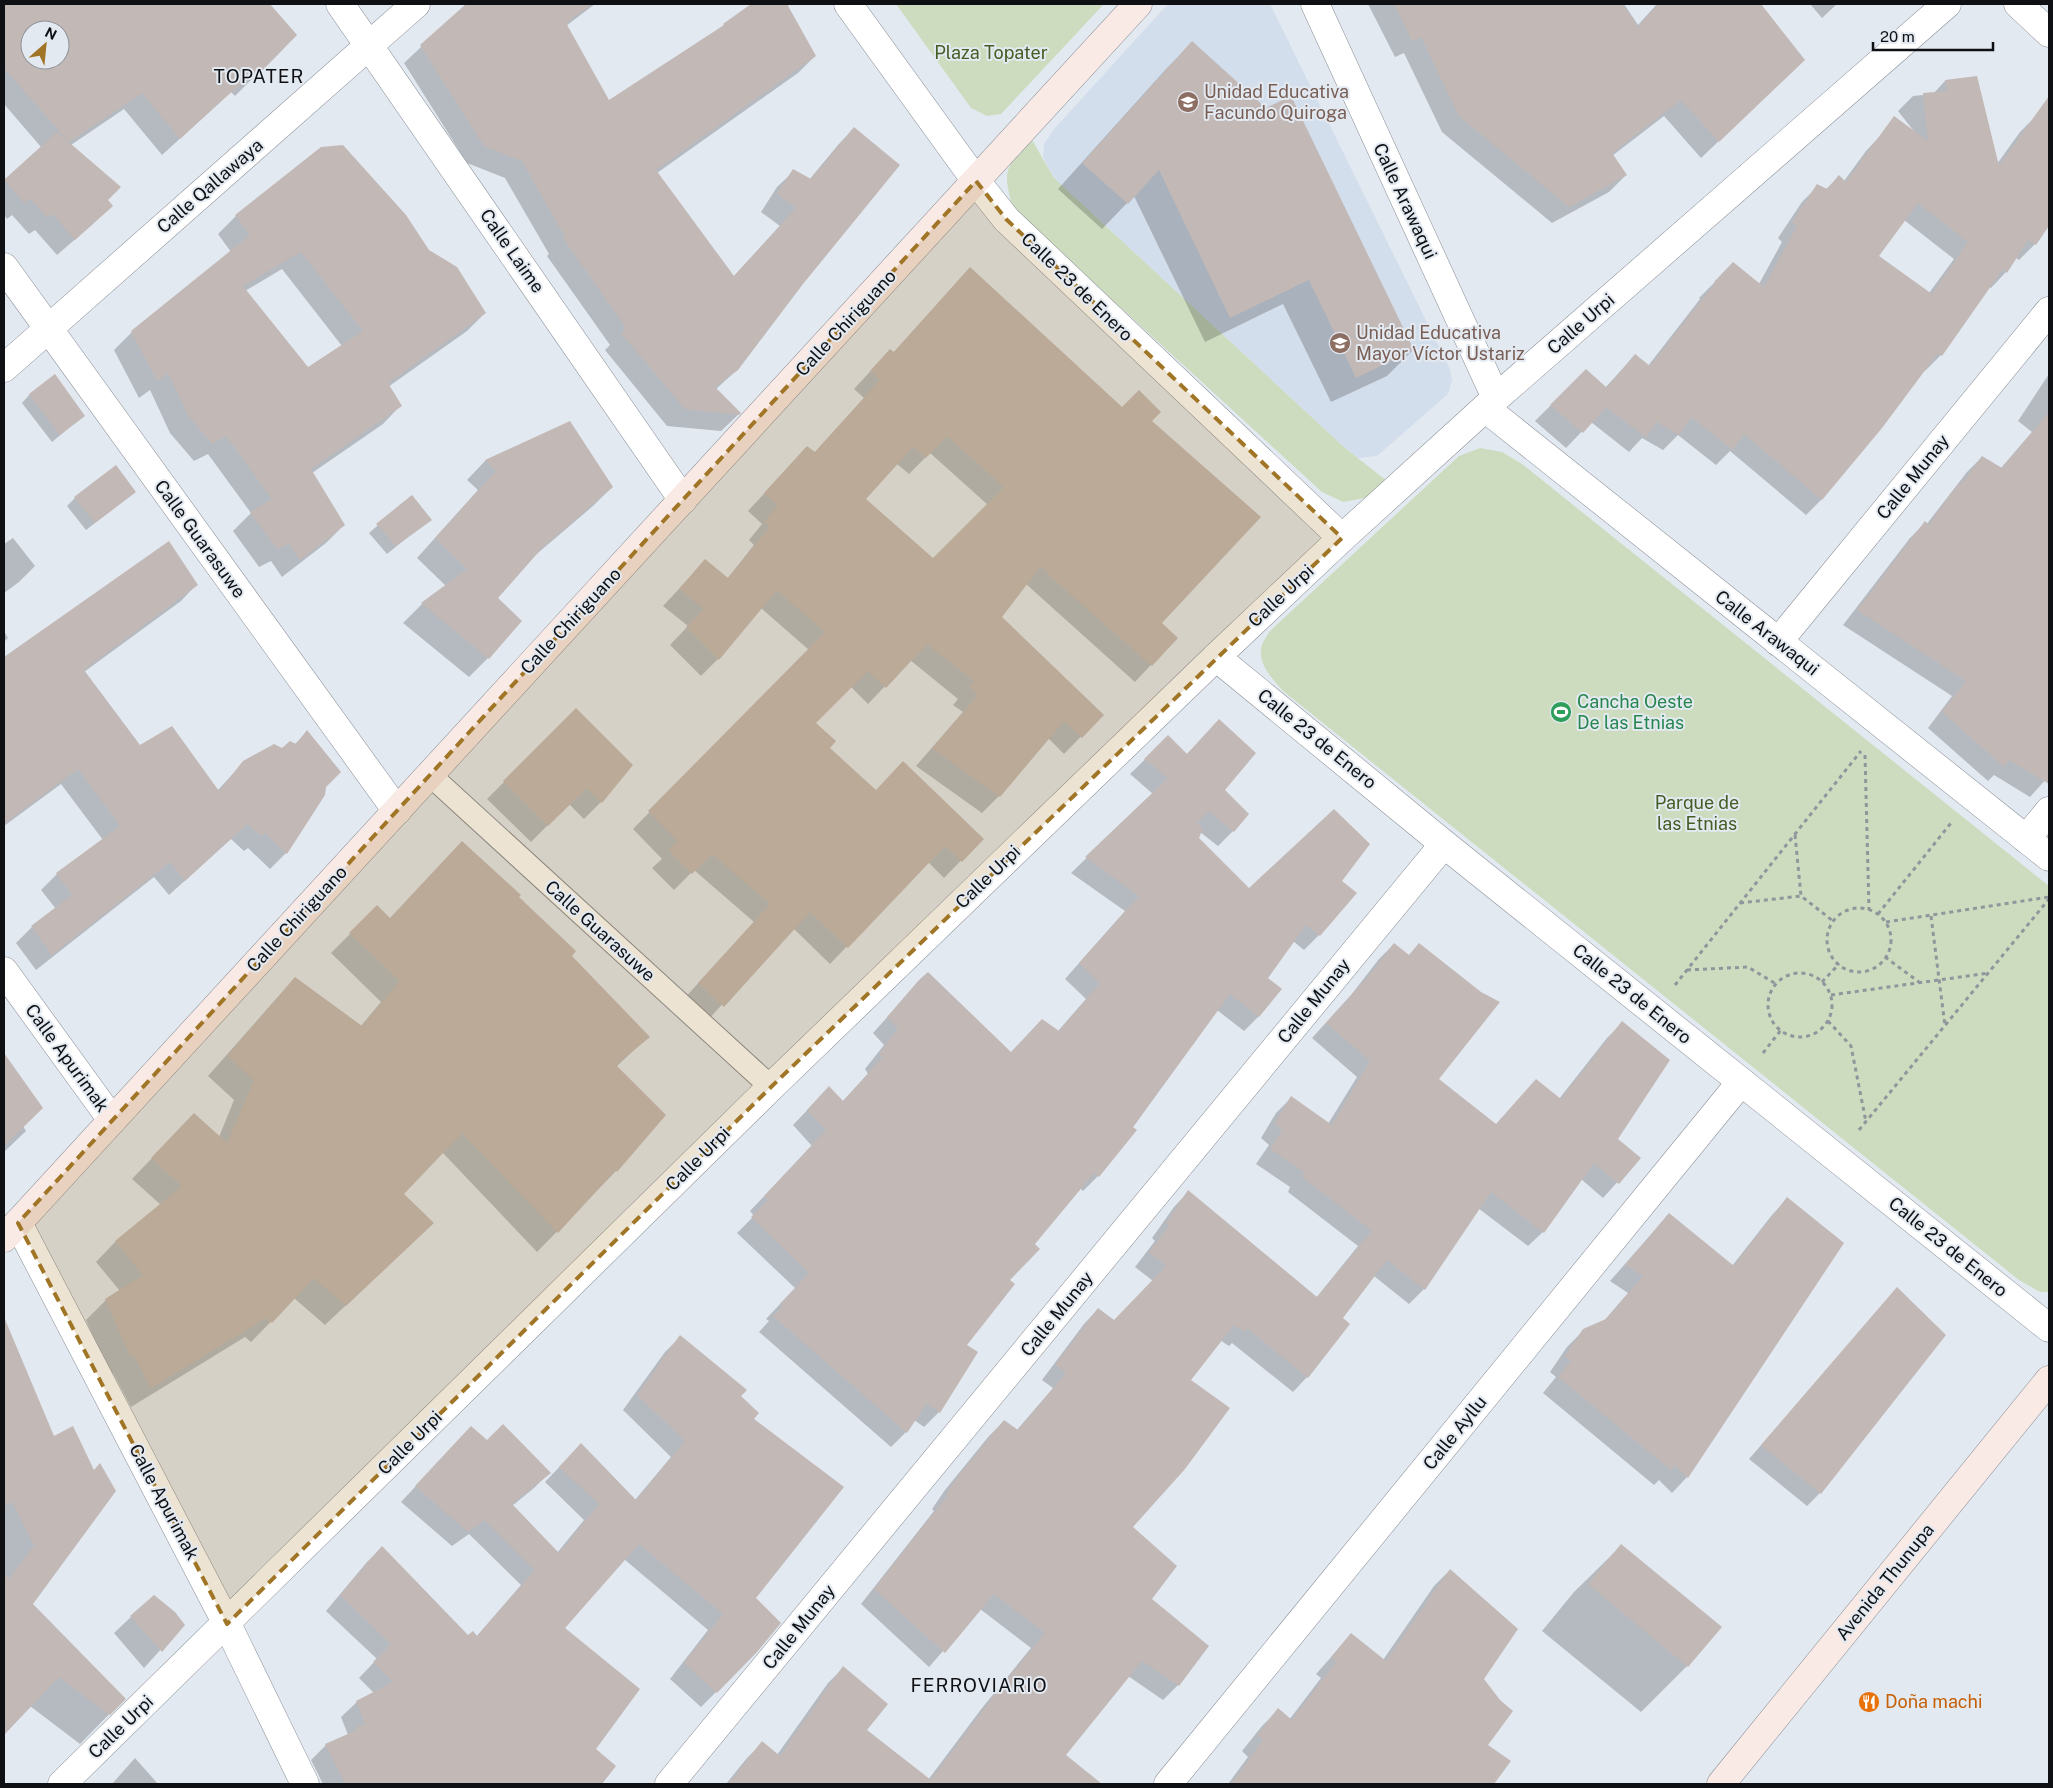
<svg xmlns="http://www.w3.org/2000/svg" width="2053" height="1788" font-family="'Public Sans',sans-serif">
	<rect width="100%" height="100%" fill="#e3e9f1"/>
	<!-- built -->
	<polygon fill="#d3deec" points="1168,4 1270,4 1450,369 1452,380 1448,394 1377,456 1358,458 1345,448 1054,178 1043,157 1044,144 1055,128"/>
	<!-- green -->
	<g fill="#cddcbf">
		<polygon points="896,4 1104,4 1001,114 987,116 971,108"/>
		<path d="M1031,138l23,40 291,270 42,33 -22,17 -22,4 -21,-10 -309,-283c-11,-41 -8,-39 18,-71z"/>
		<path d="M1480,448l22,4 20,12 527,422v406h-9l-21,-12 -736,-589c-10,-11 -27,-29 -21,-46 1,-4 5,-9 8,-14l189,-175z"/>
	</g>
	<!-- shadow -->
	<g fill="#0003" fill-rule="evenodd">
		<path d="M4,4h264l28,31 -61,61 -4,-4 -69,63 -38,-46 -53,36 35,55 -12,23 -37,32 -22,-25 -6,4 -17,-19 -5,4 -3,-4v-35l37,-33 -37,-43zM30,30h30v30h-30z"/>
		<polygon points="467,4 595,4 566,26 609,102 718,30 753,4 785,4 815,56 798,73 657,173 733,277 780,226 761,212 777,187 794,171 809,180 838,145 854,128 802,283 737,370 716,389 740,413 721,431 667,426 605,350 610,345 547,256 549,254 505,178 467,163 404,63"/>
		<polygon points="1368,4 1624,4 1638,25 1657,4 1758,4 1769,16 1786,77 1701,158 1664,116 1612,156 1626,175 1609,192 1552,223 1442,132 1404,53 1395,57"/>
		<polygon points="1810,4 1837,4 1822,18"/>
		<polygon points="1192,43 1413,350 1387,376 1331,402 1283,304 1205,342 1134,196 1102,229 1058,189 1167,68"/>
		<path d="M1976,78l21,86 23,-32 16,-16 13,9v96l-14,23 -16,16 -3,-2 -10,14 -15,16 -2,-1 -48,68 -16,16 -1,-1 -43,57 -60,73 -15,15 -76,-64 -14,14 -38,-30 -15,15 -21,-12 -13,14 -38,-30 -25,26 -31,-27 51,-51 19,18 30,-33 13,11 52,-67 -1,-1 35,-35 25,21 23,-42 -4,-4 24,-36 16,-16 7,4 14,-13 5,4 22,-30 15,-16 66,38 -49,-62 15,-15 20,-2 12,-13zM1904,220l50,39 -25,34 -51,-37z"/>
		<path d="M321,148l107,103 57,62 -18,18 -79,56 12,19 -17,18 -71,49 32,52 -18,18 -44,34 -11,-16 -12,6 -26,-36 18,-18 -43,-59 -14,7 -24,-28 -20,-43 -11,8 -25,-48 18,-18 99,-80 -13,-18 18,-18zM282,269l60,77 -34,23 -63,-78z"/>
		<path d="M970,268l152,140 28,13 10,202 16,15 -41,44 -109,-98 -25,33 101,98 -38,39 -16,-16 -49,58 -17,17 -66,-47 47,-54 -10,-7 5,-6 -48,-39 -42,44 -17,-17 -36,36 13,26 48,42 106,48 -38,39 -16,-16 -98,102 -37,-36 -87,94 -24,-21 72,-79 -60,-52 -20,20 -22,-22 10,-9 -29,-30 176,-179 -48,-42 -43,51 -17,17 -31,-31 18,-19 -25,-20 42,-45 22,18 27,-34 -5,-5 13,-16 -14,-13 59,-64 7,6 50,-55 -10,-9 36,-39 3,3zM930,453l58,52 -55,54 -68,-60 32,-35 12,10z"/>
		<polygon points="2049,374 2049,776 2030,797 1994,775 1988,781 1928,728 1952,696 1843,625 1910,538 1925,523 1926,525 1967,472 1982,457 2001,468 2032,432 2018,421"/>
		<polygon points="30,394 83,416 52,442 22,403"/>
		<polygon points="570,422 612,487 593,506 532,558 496,598 520,621 488,658 469,677 403,623 422,604 446,586 417,558 478,490 467,480 485,461"/>
		<polygon points="135,492 86,530 67,506 75,498"/>
		<polygon points="412,496 430,519 387,554 369,533"/>
		<polygon points="13,538 35,566 19,582 4,593 4,544"/>
		<polygon points="169,543 196,585 181,601 84,672 139,747 218,790 244,762 294,745 307,732 325,786 324,795 286,853 270,869 248,848 244,851 231,839 169,895 154,877 36,970 16,943 32,927 56,909 41,890 57,874 103,840 61,784 4,826 4,748 30,727 4,700 4,659"/>
		<polygon points="4,631 8,638 4,642"/>
		<polygon points="576,710 631,765 601,802 584,819 569,804 531,842 487,799"/>
		<polygon points="1219,721 1223,791 1233,831 1218,846 1200,832 1197,839 1249,890 1340,881 1319,935 1304,950 1293,941 1266,978 1259,1016 1244,1031 1217,1010 1098,1176 1083,1191 1080,1188 1033,1244 965,1346 939,1412 924,1427 914,1420 906,1432 891,1447 759,1332 769,1321 766,1319 795,1288 737,1233 754,1216 750,1211 812,1146 793,1125 814,1103 842,1102 868,1074 865,1069 884,1045 873,1033 920,981 1011,1053 1058,1031 1086,999 1065,979 1125,911 1071,873 1153,794 1130,774 1168,737 1186,755"/>
		<polygon points="517,897 570,956 648,1037 616,1067 665,1115 616,1171 537,1252 442,1152 403,1194 433,1223 325,1325 294,1298 251,1342 245,1337 131,1407 113,1373 110,1375 86,1320 106,1300 120,1291 96,1262 115,1242 161,1205 132,1179 175,1134 219,1137 234,1100 208,1076 276,999 295,979 360,1027 381,1002 331,953 377,907 390,919"/>
		<polygon points="1394,944 1408,956 1419,945 1437,1080 1495,1125 1559,1099 1607,1038 1622,1023 1616,1140 1639,1158 1603,1198 1581,1179 1543,1232 1528,1246 1478,1208 1424,1289 1409,1304 1374,1276 1341,1318 1307,1377 1293,1392 1232,1343 1229,1346 1220,1340 1189,1380 1131,1527 1151,1599 1207,1646 1178,1685 1163,1700 1128,1676 1064,1755 1100,1784 726,1784 747,1758 762,1743 777,1755 828,1683 843,1668 865,1730 928,1780 982,1708 1031,1648 980,1609 929,1667 861,1604 934,1511 932,1509 945,1490 989,1436 1004,1421 1016,1431 1053,1388 1042,1380 1084,1324 1098,1309 1114,1321 1153,1281 1135,1267 1155,1241 1152,1238 1174,1207 1188,1192 1316,1298 1358,1246 1288,1192 1290,1187 1256,1164 1269,1145 1261,1138 1276,1113 1291,1098 1328,1124 1357,1077 1312,1038 1351,995 1379,959"/>
		<polygon points="4,1055 42,1108 23,1126 26,1131 4,1152"/>
		<polygon points="1787,1199 1687,1477 1672,1493 1659,1480 1654,1485 1543,1393 1556,1377 1550,1372 1567,1347 1584,1330 1603,1322 1628,1293 1610,1281 1669,1214 1732,1266 1772,1215"/>
		<polygon points="1897,1289 1944,1335 1820,1493 1807,1506 1749,1459"/>
		<polygon points="680,1337 739,1396 752,1419 756,1652 701,1707 670,1679 708,1630 624,1559 564,1629 594,1749 614,1767 600,1784 323,1784 311,1760 326,1745 348,1735 341,1717 357,1702 374,1693 359,1678 377,1659 326,1611 367,1562 382,1547 468,1637 476,1637 521,1585 469,1534 452,1546 401,1502 456,1443 487,1441 549,1473 534,1488 512,1506 557,1553 584,1520 545,1482 566,1460 635,1500 671,1457 623,1410 665,1352"/>
		<polygon points="17,1350 54,1438 32,1604 124,1699 80,1744 30,1706 4,1733 4,1578 5,1576 4,1573 4,1356"/>
		<polygon points="1621,1546 1687,1666 1641,1712 1542,1631 1574,1592"/>
		<polygon points="1450,1570 1483,1679 1486,1745 1509,1761 1493,1784 1228,1784 1248,1757 1242,1751 1262,1726 1278,1710 1289,1720 1321,1678 1316,1674 1351,1635 1383,1660 1434,1586"/>
		<polygon points="131,1617 183,1625 144,1668 114,1633"/>
		<polygon points="135,1758 158,1784 112,1784"/>
	</g>
	<!-- building -->
	<g fill="#c2b8b5" fill-rule="evenodd">
		<path d="M4,4h266l27,31 -44,45 -4,-4 -69,63 -38,-46 -73,49 -65,-74zM30,30h30v30h-30z"/>
		<polygon points="466,4 592,4 566,23 609,100 724,25 723,24 751,4 787,4 816,56 656,170 734,276 796,208 777,194 793,169 811,179 854,127 900,165 803,284 738,370 715,387 741,413 739,415 685,409 621,333 626,328 563,238 565,237 522,161 484,146 420,45"/>
		<polygon points="1394,4 1623,4 1638,27 1658,4 1761,4 1805,60 1719,142 1681,100 1612,153 1627,175 1569,207 1459,116 1421,37 1412,41"/>
		<polygon points="1192,41 1266,108 1291,96 1414,350 1356,378 1309,280 1230,318 1159,170 1128,204 1082,163"/>
		<path d="M1977,76l22,90 50,-70v130l-13,19 -8,-5 -21,33 -4,-4 -61,87 -4,-3 -56,75 -60,72 -78,-66 -11,16 -42,-33 -12,18 -22,-13 -11,15 -40,-30 -23,26 -33,-28 36,-36 21,19 28,-34 15,12 65,-83 -1,-1 19,-20 31,25 33,-61 -5,-4 25,-38 10,5 12,-14 7,7 48,-66 34,25 -5,-48 25,-2 -3,-11zM1918,203l50,39 -36,52 -53,-38z"/>
		<polygon points="57,132 121,187 108,200 113,206 75,240 53,214 47,218 30,198 25,204 4,180"/>
		<path d="M343,145l63,70 23,35 28,17 29,46 -98,70 14,23 -91,63 34,56 -45,35 -11,-16 -12,5 -27,-37 22,-13 -46,-63 -14,8 -24,-29 -20,-42 -11,8 -26,-50 119,-96 -15,-20 86,-68zM301,252l62,79 -55,36 -65,-81z"/>
		<path d="M970,267l152,140 17,-17 22,22 -9,9 109,96 -99,106 16,15 -26,28 -100,-88 -11,-12 -39,51 102,98 -22,23 -18,-17 -64,76 -68,-49 46,-53 -9,-8 5,-6 -47,-37 -41,44 -18,-17 -52,52 20,18 -6,7 46,42 27,-29 81,78 -22,23 -17,-16 -97,102 -38,-36 -86,95 -26,-24 72,-79 -58,-50 -20,20 -24,-24 10,-9 -30,-30 177,-179 -48,-42 -58,70 -33,-33 18,-18 -25,-20 26,-30 23,19 42,-51 -6,-5 14,-16 -14,-13 43,-47 8,6 65,-72 -10,-9 20,-22 4,3zM947,436l57,51 -71,71 -67,-59 47,-52 13,11z"/>
		<polygon points="55,374 85,416 60,435 29,394"/>
		<polygon points="2049,412 2049,784 2009,760 2004,767 1942,712 1966,681 1857,610 1925,521 1929,525 1954,489 1966,478 1982,456 2002,468"/>
		<polygon points="570,421 613,487 543,547 498,598 522,621 489,659 421,603 467,569 435,538 496,471 485,460"/>
		<polygon points="116,465 136,492 95,523 74,497"/>
		<polygon points="412,495 432,520 396,546 376,524"/>
		<polygon points="169,541 198,585 84,670 140,745 172,726 219,791 243,761 274,744 282,748 290,741 296,744 307,730 341,772 326,787 325,795 287,854 265,833 261,836 247,824 185,881 170,862 52,955 31,926 72,895 56,873 120,826 78,769 4,824 4,657"/>
		<polygon points="576,708 633,765 602,803 587,788 548,826 503,781"/>
		<polygon points="1219,719 1256,753 1225,790 1249,814 1234,832 1208,811 1197,824 1203,828 1199,838 1249,888 1334,809 1370,844 1342,881 1357,893 1320,936 1306,925 1268,978 1282,989 1259,1017 1230,994 1133,1127 1137,1130 1099,1177 1094,1173 1035,1244 1040,1249 1010,1280 1015,1284 967,1345 978,1352 940,1413 927,1403 907,1433 773,1316 783,1306 780,1304 809,1273 751,1217 768,1200 764,1196 826,1130 807,1110 829,1086 843,1101 882,1058 879,1053 898,1029 887,1017 919,980 928,972 1011,1052 1042,1019 1059,1031 1100,983 1079,963 1139,896 1085,857 1168,778 1144,759 1168,735 1187,754"/>
		<polygon points="462,841 521,895 519,897 576,951 572,956 650,1037 616,1065 666,1115 617,1172 616,1170 558,1233 462,1133 404,1194 434,1223 346,1306 314,1278 272,1323 266,1318 151,1388 133,1354 130,1356 105,1299 143,1275 115,1241 182,1186 151,1158 194,1113 227,1143 254,1080 227,1056 295,977 362,1026 400,981 349,933 377,905 390,918"/>
		<polygon points="1394,943 1409,955 1419,943 1481,992 1500,1002 1439,1079 1496,1124 1536,1079 1561,1099 1622,1021 1670,1060 1618,1139 1641,1158 1619,1184 1594,1163 1544,1233 1491,1192 1425,1290 1387,1260 1343,1318 1350,1324 1308,1378 1247,1328 1244,1332 1234,1325 1191,1380 1230,1408 1185,1469 1133,1527 1177,1566 1152,1599 1209,1646 1179,1686 1142,1661 1066,1755 1102,1784 728,1784 762,1741 780,1756 843,1666 888,1704 867,1730 931,1780 997,1692 1045,1633 994,1594 945,1653 874,1589 947,1496 946,1494 960,1474 1004,1420 1018,1430 1066,1373 1055,1365 1098,1308 1114,1320 1166,1266 1149,1252 1169,1226 1166,1223 1188,1190 1317,1297 1372,1231 1302,1177 1304,1172 1270,1149 1282,1130 1275,1123 1291,1096 1332,1125 1370,1061 1326,1023 1366,979"/>
		<polygon points="4,1053 43,1108 4,1146"/>
		<polygon points="1787,1197 1844,1243 1688,1478 1675,1465 1671,1470 1558,1377 1571,1361 1565,1356 1583,1329 1606,1319 1643,1276 1625,1265 1669,1213 1734,1266"/>
		<polygon points="1897,1287 1946,1335 1821,1494 1761,1445"/>
		<polygon points="4,1317 54,1436 73,1426 94,1470 100,1463 116,1491 33,1604 126,1699 110,1715 59,1677 4,1735 4,1573 9,1579 34,1546 12,1502 4,1506"/>
		<polygon points="680,1335 747,1390 741,1396 759,1413 754,1419 844,1487 756,1598 781,1623 757,1652 717,1693 684,1663 723,1614 639,1544 565,1628 640,1689 596,1749 616,1766 602,1784 345,1784 325,1744 357,1730 355,1728 365,1724 356,1701 393,1682 373,1662 391,1644 340,1595 382,1546 468,1635 473,1631 477,1636 535,1570 485,1520 468,1532 415,1486 471,1426 487,1440 503,1424 551,1473 512,1504 559,1553 599,1504 559,1467 581,1443 636,1500 685,1441 637,1395"/>
		<polygon points="1621,1544 1722,1627 1688,1667 1588,1584"/>
		<polygon points="1450,1569 1518,1629 1484,1679 1500,1700 1513,1711 1488,1745 1511,1761 1494,1784 1231,1784 1263,1740 1257,1735 1278,1708 1292,1720 1336,1662 1331,1657 1351,1633 1386,1661"/>
		<polygon points="154,1595 175,1612 185,1625 162,1652 130,1616"/>
	</g>
	<g fill="none" stroke-linecap="round" stroke-linejoin="round">
		<!-- lane casing -->
		<g stroke="#898e96" stroke-width="24">
			<polyline id="lane" points="430,775 771,1087"/>
		</g>
		<!-- street casing -->
		<g stroke="#898e96" stroke-width="29">
			<g id="street">
				<polyline points="340,4 683,500"/>
				<polyline points="848,4 976,181 1006,219 1342,538"/>
				<polyline points="1315,4 1496,398"/>
				<polyline points="2018,4 2049,33"/>
				<polyline points="4,267 397,811"/>
				<polyline points="4,368 416,4"/>
				<polyline points="1485,408 2049,857"/>
				<polyline points="1778,642 2049,311"/>
				<polyline points="1216,657 1444,844 2049,1328"/>
				<polyline points="2026,839 2049,811"/>
				<polyline points="4,971 112,1120"/>
				<polyline points="18,1223 227,1624 305,1784"/>
				<polyline points="62,1784 771,1087 1216,657 1342,538 1496,398 1947,4"/>
				<polyline points="669,1784 1444,844"/>
				<polyline points="1168,1784 1741,1082"/>
			</g>
		</g>
		<!-- secondary casing -->
		<g stroke="#898e96" stroke-width="29">
			<g id="secondary">
				<polyline points="4,1238 1138,4"/>
				<polyline points="1721,1784 2049,1380"/>
			</g>
		</g>
		<!-- path -->
		<g stroke="#91959c" stroke-width="3" stroke-dasharray="4 4" stroke-linecap="butt">
			<polyline points="1865,755 1869,910"/>
			<polyline points="1795,835 1801,896 1833,921"/>
			<polyline points="1740,903 1801,896"/>
			<circle cx="1859" cy="940" r="32"/>
			<polyline points="1878,914 1951,823"/>
			<polyline points="1931,916 1945,1026"/>
			<polyline points="1886,922 2049,897"/>
			<polyline points="1885,957 1919,982"/>
			<polyline points="1687,970 1748,967 1776,984"/>
			<circle cx="1800" cy="1005" r="32"/>
			<polyline points="1822,982 1839,964"/>
			<polyline points="1675,985 1861,751"/>
			<polyline points="1831,995 1989,973"/>
			<polyline points="1828,1021 1851,1046 1866,1122"/>
			<polyline points="1763,1053 1781,1030"/>
			<polyline points="1859,1130 2049,899"/>
		</g>
		<!-- lane -->
		<use href="#lane" stroke="#fff" stroke-width="22"/>
		<!-- street -->
		<use href="#street" stroke="#fff" stroke-width="28"/>
		<!-- secondary -->
		<use href="#secondary" stroke="#faeae6" stroke-width="28"/>
	</g>
	<!-- marked area -->
	<path fill="#a07525" fill-opacity="0.2" stroke="#a07525" stroke-width="4" stroke-dasharray="10 6" stroke-linejoin="round" d="M976,181l30,38 336,319 -571,549 -544,537 -209,-401z"/>
	<!-- icons -->
	<defs>
		<g id="school-disc" transform="scale(1.125)"><circle r="9.5" fill="#8d6e63" stroke="#e3e9f1"/><path d="M0-5L7-2L0 1L-7-2ZM-4 1L0 2.5L4 1V4Q0 6-4 4Z" fill="#fff"/></g>
		<g id="stadium-disc" transform="scale(1.125)"><circle r="9.5" fill="#2e9e5b" stroke="#e3e9f1"/><path d="M0-5a6.5 5 0 1 0 0 10a6.5 5 0 1 0 0-10ZM-3.5-1.8h7v3.6h-7Z" fill="#fff"/></g>
		<g id="restaurant-disc" transform="scale(1.125)"><circle r="9.5" fill="#e8710a" stroke="#e3e9f1"/><path d="M-5-6h1v4h1v-4h1v4h1v-4h1v5L-1.5 .5V6h-2V.5L-5-1ZM5-6V6H3V1.5H1.5Q1.5-4 5-6Z" fill="#fff"/></g>
	</defs>
	<g fill-rule="evenodd">
		<use href="#school-disc" x="1188" y="102"/>
		<use href="#school-disc" x="1340" y="343"/>
		<use href="#stadium-disc" x="1561" y="712"/>
		<use href="#restaurant-disc" x="1869" y="1702"/>
	</g>
	<g text-anchor="middle" stroke-width="4" stroke-linejoin="round" paint-order="stroke">
		<!-- park labels -->
		<g font-size="18" fill="#445d23" stroke="#e3e9f1">
			<text x="991" y="59">Plaza Topater</text>
			<text x="1697" y="809">Parque de<tspan x="1697" dy="21">las Etnias</tspan></text>
		</g>
		<!-- education labels -->
		<g font-size="18" fill="#785e54" stroke="#e3e9f1" text-anchor="start">
			<text x="1204" y="98">Unidad Educativa<tspan x="1204" dy="21">Facundo Quiroga</tspan></text>
			<text x="1356" y="339">Unidad Educativa<tspan x="1356" dy="21">Mayor Víctor Ustariz</tspan></text>
		</g>
		<!-- street labels -->
		<g font-size="18" fill="#0e1013" stroke="#e3e9f1">
			<text transform="translate(210 186) rotate(-41)" y="6">Calle Qallawaya</text>
			<text transform="translate(1405 201) rotate(65)" y="6">Calle Arawaqui</text>
			<text transform="translate(512 251) rotate(55)" y="6">Calle Laime</text>
			<text transform="translate(1077 287) rotate(44)" y="6">Calle 23 de Enero</text>
			<text transform="translate(846 323) rotate(-47)" y="6">Calle Chiriguano</text>
			<text transform="translate(1581 324) rotate(-41)" y="6">Calle Urpi</text>
			<text transform="translate(1913 477) rotate(-51)" y="6">Calle Munay</text>
			<text transform="translate(200 539) rotate(54)" y="6">Calle Guarasuwe</text>
			<text transform="translate(1281 596) rotate(-43)" y="6">Calle Urpi</text>
			<text transform="translate(571 621) rotate(-47)" y="6">Calle Chiriguano</text>
			<text transform="translate(1767 633) rotate(38)" y="6">Calle Arawaqui</text>
			<text transform="translate(1317 739) rotate(39)" y="6">Calle 23 de Enero</text>
			<text transform="translate(988 877) rotate(-44)" y="6">Calle Urpi</text>
			<text transform="translate(297 919) rotate(-47)" y="6">Calle Chiriguano</text>
			<text transform="translate(600 931) rotate(42)" y="6">Calle Guarasuwe</text>
			<text transform="translate(1632 994) rotate(39)" y="6">Calle 23 de Enero</text>
			<text transform="translate(1314 1001) rotate(-51)" y="6">Calle Munay</text>
			<text transform="translate(67 1058) rotate(54)" y="6">Calle Apurimak</text>
			<text transform="translate(698 1159) rotate(-45)" y="6">Calle Urpi</text>
			<text transform="translate(1948 1247) rotate(39)" y="6">Calle 23 de Enero</text>
			<text transform="translate(1057 1314) rotate(-51)" y="6">Calle Munay</text>
			<text transform="translate(1455 1433) rotate(-51)" y="6">Calle Ayllu</text>
			<text transform="translate(410 1443) rotate(-45)" y="6">Calle Urpi</text>
			<text transform="translate(164 1502) rotate(62)" y="6">Calle Apurimak</text>
			<text transform="translate(1885 1582) rotate(-51)" y="6">Avenida Thunupa</text>
			<text transform="translate(799 1627) rotate(-51)" y="6">Calle Munay</text>
			<text transform="translate(121 1727) rotate(-44)" y="6">Calle Urpi</text>
		</g>
		<!-- leisure labels -->
		<g font-size="18" fill="#27864d" stroke="#e3e9f1" text-anchor="start">
			<text x="1577" y="708">Cancha Oeste<tspan x="1577" dy="21">De las Etnias</tspan></text>
		</g>
		<!-- food labels -->
		<g font-size="18" fill="#c56008" stroke="#e3e9f1" text-anchor="start">
			<text x="1885" y="1708">Doña machi</text>
		</g>
		<!-- neighbourhood labels -->
		<g font-size="19" letter-spacing="1" fill="#0e1013" stroke="#e3e9f1">
			<text x="259" y="83">TOPATER</text>
			<text x="979" y="1692">FERROVIARIO</text>
		</g>
	</g>
	<!-- border -->
	<rect width="2053" height="1788" fill="none" stroke="#0e1013" stroke-width="10"/>
	<!-- north arrow -->
	<g transform="translate(45 45) rotate(27)"><circle r="24" fill="#e3e9f1" stroke="#8e9298"/>
	<path d="M0-4L9 19L0 12L-9 19Z" fill="#a07525"/>
	<text y="-8" font-size="14" font-weight="bold" text-anchor="middle" fill="#0e1013">N</text>
	</g>
	<!-- scale -->
	<path d="M1873 42v8h120v-8" fill="none" stroke="#0e1013" stroke-width="2.5"/>
	<text x="1880" y="42" font-size="15" fill="#0e1013" stroke="#e3e9f1" stroke-width="4" paint-order="stroke">20 m</text>
</svg>
